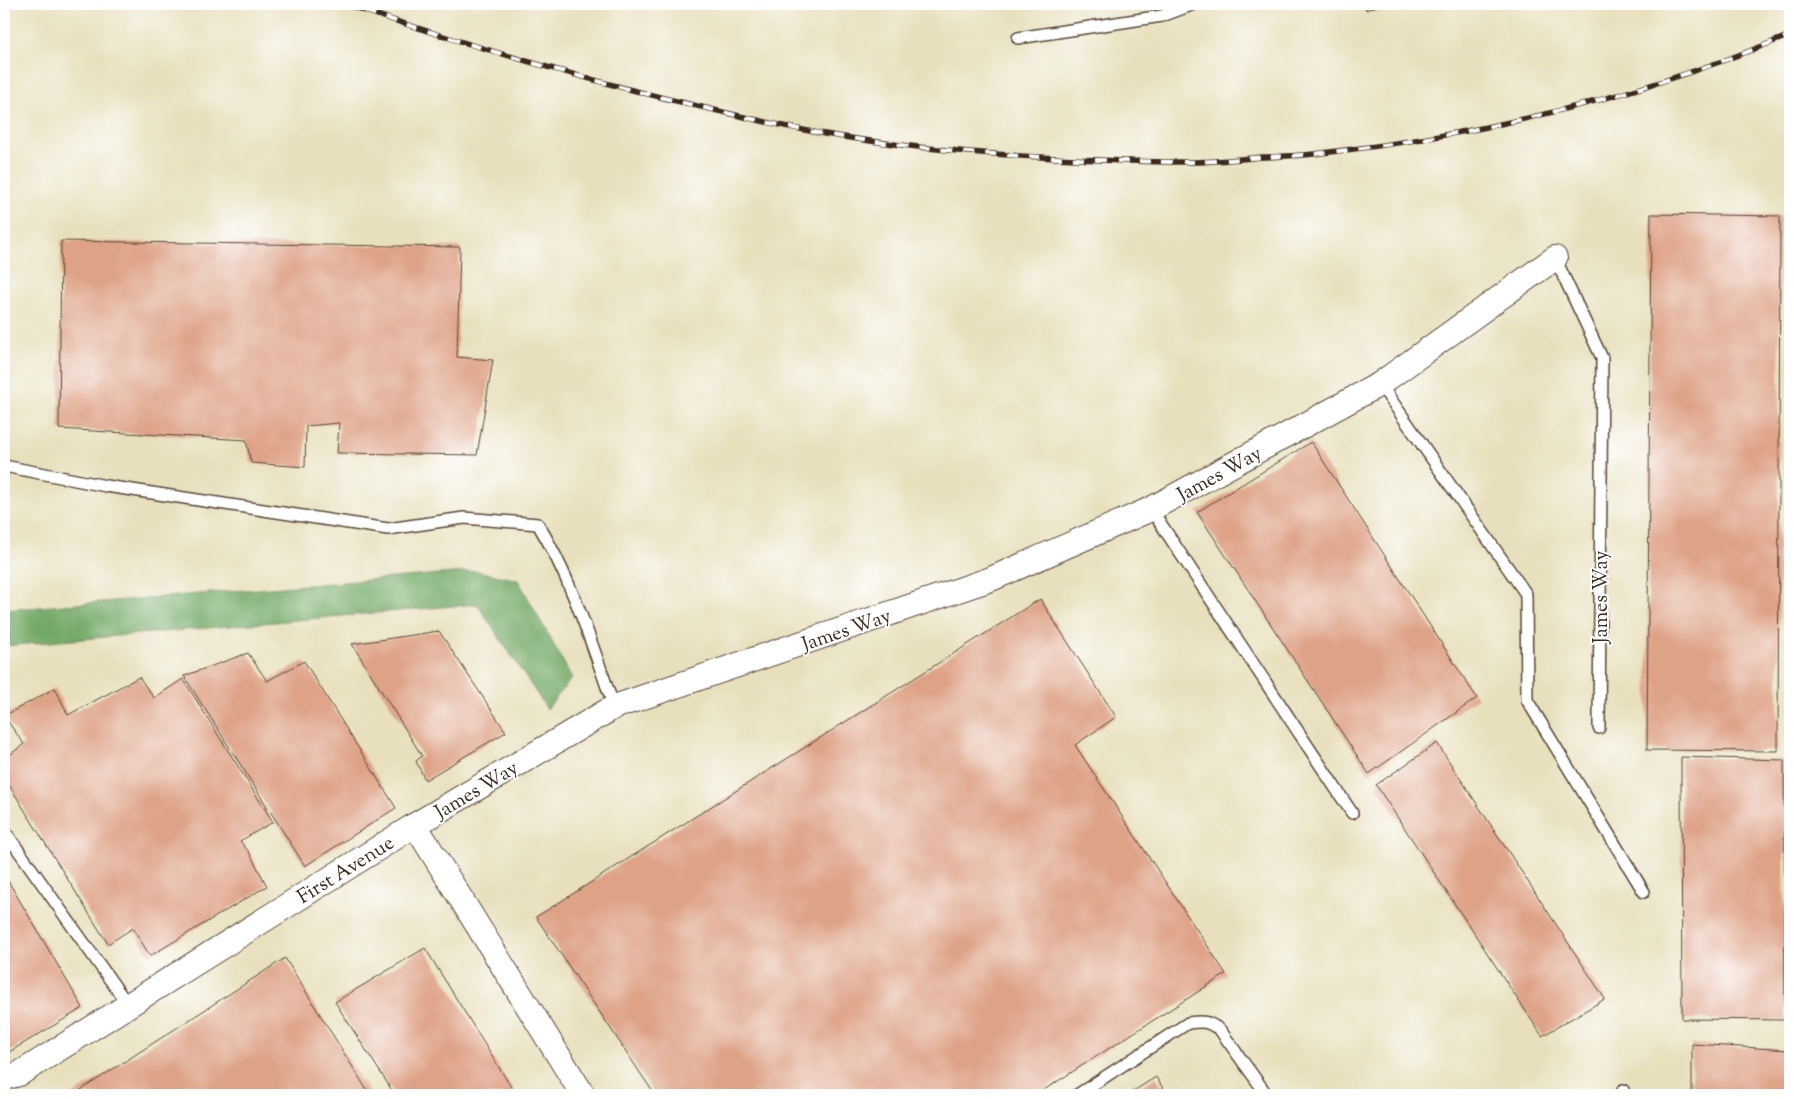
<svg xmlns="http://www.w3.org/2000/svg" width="1794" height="1099" font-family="'Sorts Mill Goudy',serif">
	<rect width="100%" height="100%" fill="#fff"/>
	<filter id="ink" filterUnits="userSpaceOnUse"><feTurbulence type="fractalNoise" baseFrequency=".02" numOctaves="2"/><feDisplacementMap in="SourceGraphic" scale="10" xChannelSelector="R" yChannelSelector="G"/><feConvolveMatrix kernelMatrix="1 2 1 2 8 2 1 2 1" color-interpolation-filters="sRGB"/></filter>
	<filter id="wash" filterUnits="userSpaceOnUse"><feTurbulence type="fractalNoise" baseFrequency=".0096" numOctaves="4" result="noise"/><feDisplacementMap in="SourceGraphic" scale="20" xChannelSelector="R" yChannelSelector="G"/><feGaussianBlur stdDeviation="1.12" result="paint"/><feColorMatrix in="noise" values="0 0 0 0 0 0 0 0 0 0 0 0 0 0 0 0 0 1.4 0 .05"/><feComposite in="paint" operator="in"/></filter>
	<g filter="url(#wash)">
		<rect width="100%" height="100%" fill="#e8e0bd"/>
		<!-- forest -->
		<polygon fill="#73a966" stroke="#576a42" points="477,571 518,580 572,678 547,709 477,604 4,646 4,610"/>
		<g id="blocks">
			<!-- building -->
			<g fill="#dea286">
				<polygon points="1364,4 1383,4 1366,10"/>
				<polygon points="1651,214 1780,216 1778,751 1647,750"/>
				<polygon points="61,241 460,247 457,357 493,360 477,455 337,453 339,423 306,426 305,467 251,463 246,440 59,429"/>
				<polygon points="1311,442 1477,698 1369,774 1197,512"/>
				<polygon points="1040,599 1116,717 1075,745 1226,974 1036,1095 655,1095 536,917"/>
				<polygon points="439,631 506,732 425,780 416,761 422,756 352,644"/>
				<polygon points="248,653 267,681 304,661 396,808 305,866 184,676"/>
				<polygon points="139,677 154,698 183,679 273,822 240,841 249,852 267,886 150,956 133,928 108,944 4,777 4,759 24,744 4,716 55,688 68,715"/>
				<polygon points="1437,743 1605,999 1542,1036 1376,785"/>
				<polygon points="1681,757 1784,760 1785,1020 1682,1019"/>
				<polygon points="4,874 83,1008 4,1055"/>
				<polygon points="425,948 516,1095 395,1095 335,1002"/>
				<polygon points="285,958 370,1095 73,1095"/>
				<polygon points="1692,1044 1790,1050 1790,1095 1692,1095"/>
				<polygon points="1156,1077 1167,1095 1127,1095"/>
			</g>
		</g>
	</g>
	<g filter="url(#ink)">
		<use href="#blocks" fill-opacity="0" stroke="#554536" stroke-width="1"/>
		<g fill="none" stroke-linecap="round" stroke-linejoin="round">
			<!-- lane casing -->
			<g stroke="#554536" stroke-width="14">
				<g id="lane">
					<polyline points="1018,38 1162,16 1194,4"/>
					<polyline points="1555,258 1602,358 1599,728"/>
					<polyline points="1380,384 1526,594 1527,700 1644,892"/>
					<path d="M4,466l102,20 282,43 76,-11 74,6c34,56 54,121 76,183"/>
					<polyline points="1151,509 1352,813"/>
					<polyline points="4,830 128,1005"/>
					<polyline points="1623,1090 1623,1095"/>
					<path d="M1077,1095l111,-72c15,-2 20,-2 32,7l47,65"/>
				</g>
			</g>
			<!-- street casing -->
			<g stroke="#554536" stroke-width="26">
				<g id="street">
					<polyline points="415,825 583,1095"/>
					<polyline points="4,1078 19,1074 415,825 614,707 991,579 1151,509 1380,384 1555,258"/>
				</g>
			</g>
			<!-- lane -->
			<use href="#lane" stroke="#fff" stroke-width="11"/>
			<!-- street -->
			<use href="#street" stroke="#fff" stroke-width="24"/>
			<!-- rail casing -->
			<g stroke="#3b2a1e" stroke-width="5.5">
				<path id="rail" d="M344,4c108,36 217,69 328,96 51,12 102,25 153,34 71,12 143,19 215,23 49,3 99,5 149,5 24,0 49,-3 74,-5 20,-1 40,-1 59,-4 161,-18 319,-57 468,-118"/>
			</g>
			<!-- rail -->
			<use href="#rail" stroke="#fff" stroke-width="4" stroke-dasharray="11" stroke-linecap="butt"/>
		</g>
	</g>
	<g text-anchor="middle" stroke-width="4" stroke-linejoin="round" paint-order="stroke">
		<!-- street labels -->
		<g font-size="20" fill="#3b2a1e" stroke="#fff">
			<text transform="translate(1219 473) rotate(-29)" y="7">James Way</text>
			<text transform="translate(1600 597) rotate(-90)" y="7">James Way</text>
			<text transform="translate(846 629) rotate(-19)" y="7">James Way</text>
			<text transform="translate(476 789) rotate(-31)" y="7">James Way</text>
			<text transform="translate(345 869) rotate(-32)" y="7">First Avenue</text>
		</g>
	</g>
	<!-- margin -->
	<rect width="1794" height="1099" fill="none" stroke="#fff" stroke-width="20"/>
</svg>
